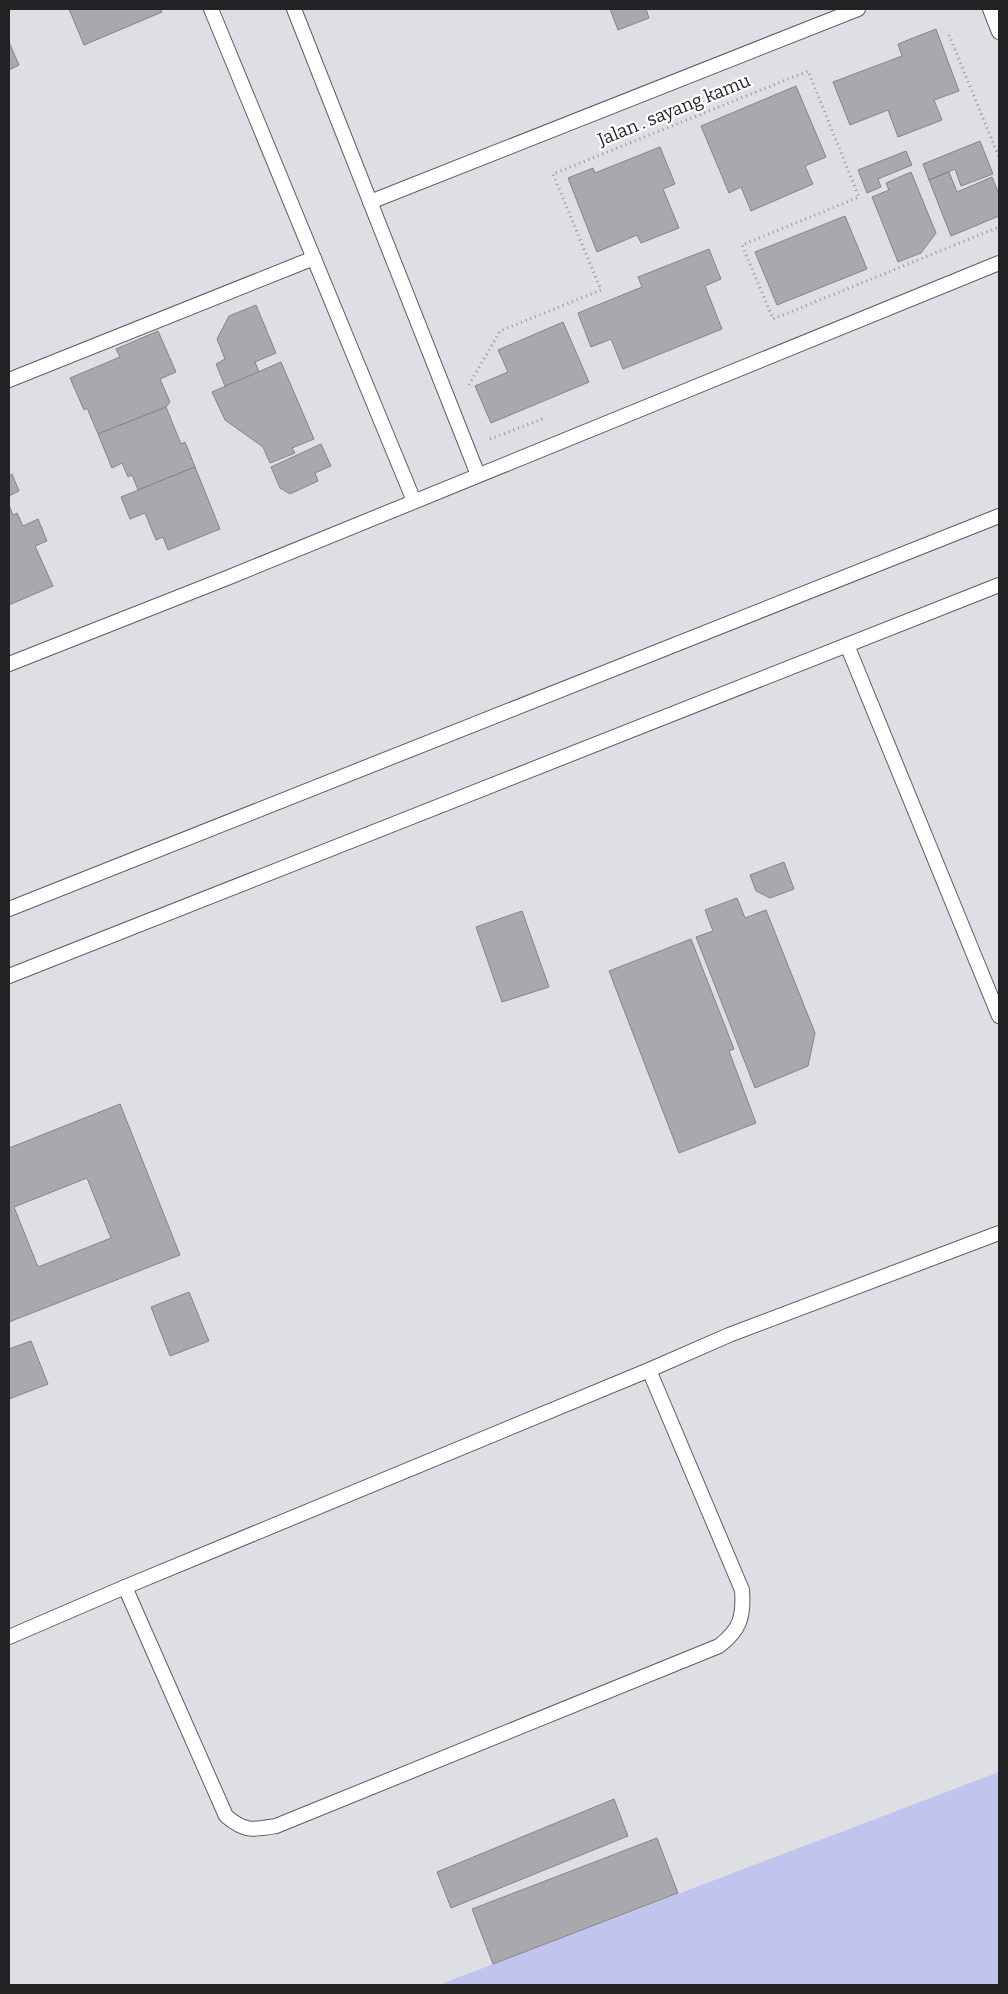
<svg xmlns="http://www.w3.org/2000/svg" width="1008" height="1994" font-family="Bitter,serif">
	<rect width="100%" height="100%" fill="#dedfe5"/>
	<!-- green -->
	<polygon fill="#c1c4ec" points="999,1772 999,1985 438,1985"/>
	<!-- building -->
	<g fill="#a8a8ae" stroke="#84858b" fill-rule="evenodd">
		<polygon points="69,9 161,9 162,12 84,45"/>
		<polygon points="610,9 646,9 649,18 618,30"/>
		<polygon points="936,29 959,91 934,100 942,120 898,137 888,110 850,125 833,82 902,56 898,44"/>
		<polygon points="9,42 19,65 9,70"/>
		<polygon points="796,86 826,157 805,166 813,184 751,211 741,187 729,193 701,126"/>
		<polygon points="980,141 993,174 961,186 955,169 929,180 923,164"/>
		<polygon points="660,147 675,184 663,189 679,228 641,243 637,235 597,252 568,178 593,168 595,173"/>
		<polygon points="906,151 912,165 878,179 881,187 867,193 858,170"/>
		<polygon points="911,172 936,233 921,253 898,262 872,197 889,190 886,183"/>
		<polygon points="949,172 957,192 992,177 999,194 999,216 951,236 929,180"/>
		<polygon points="845,216 867,269 777,305 755,252"/>
		<polygon points="709,249 721,279 705,286 722,329 623,369 611,339 591,347 578,313 642,287 638,277"/>
		<polygon points="256,305 276,353 255,362 259,372 225,386 216,364 225,359 217,339 229,316"/>
		<polygon points="563,322 589,382 491,423 475,386 508,372 498,350"/>
		<polygon points="158,331 176,372 160,379 170,402 166,407 98,434 87,408 84,410 70,378 120,357 116,349"/>
		<polygon points="281,362 314,439 292,448 295,453 270,463 263,447 225,420 212,392"/>
		<polygon points="166,407 181,444 185,442 195,467 138,490 132,475 128,477 122,463 112,468 98,434"/>
		<polygon points="321,444 331,466 315,473 318,481 290,494 280,488 271,467"/>
		<polygon points="195,467 220,529 168,550 163,537 156,540 145,513 130,519 121,497"/>
		<polygon points="12,474 19,491 9,496 9,476"/>
		<polygon points="9,505 13,515 17,513 23,526 38,519 47,541 35,546 53,586 9,605"/>
		<polygon points="784,862 794,889 770,898 756,891 750,875"/>
		<polygon points="737,898 745,918 766,910 815,1033 808,1066 755,1088 696,937 713,931 705,910"/>
		<polygon points="522,911 549,987 502,1002 476,927"/>
		<polygon points="691,939 734,1049 729,1051 756,1123 679,1153 609,971"/>
		<path d="M120,1104l60,151 -171,67v-174zM87,1178l24,60 -73,29 -24,-60z"/>
		<polygon points="189,1292 209,1341 170,1356 151,1307"/>
		<polygon points="31,1341 48,1384 9,1399 9,1349"/>
		<polygon points="614,1799 628,1836 451,1908 437,1872"/>
		<polygon points="657,1838 678,1893 493,1964 472,1909"/>
	</g>
	<g fill="none" stroke-linecap="round" stroke-linejoin="round">
		<!-- lane casing -->
		<g stroke="#5c5d62" stroke-width="16">
			<g id="lane">
				<polyline points="211,9 414,501"/>
				<polyline points="294,9 478,475"/>
				<polyline points="990,9 999,32"/>
				<polyline points="370,202 858,9"/>
				<polyline points="9,380 314,258"/>
				<polyline points="847,645 999,1016"/>
				<polyline points="9,664 227,578 999,263"/>
				<polyline points="9,909 999,516"/>
				<polyline points="9,976 999,585"/>
				<path d="M125,1587l101,229c19,16 26,14 50,10l443,-180c21,-16 25,-29 23,-56l-93,-220"/>
				<polyline points="9,1637 125,1587 649,1370 729,1335 999,1233"/>
			</g>
		</g>
		<!-- path -->
		<g stroke="#95969a" stroke-width="3" stroke-dasharray="1 4" stroke-linecap="butt">
			<polyline points="949,35 999,157"/>
			<polyline points="469,385 500,331 601,290 553,174 808,71 859,197 742,245 773,319 999,227"/>
			<polyline points="490,439 545,418"/>
		</g>
		<!-- lane -->
		<use href="#lane" stroke="#fff" stroke-width="14"/>
	</g>
	<g text-anchor="middle" stroke-width="4.5" stroke-linejoin="round" paint-order="stroke">
		<!-- street labels -->
		<g font-size="18" fill="#222325" stroke="#fff">
			<text transform="translate(674 110) rotate(-22)" y="6">Jalan . sayang kamu</text>
		</g>
	</g>
	<!-- border -->
	<rect width="1008" height="1994" fill="none" stroke="#222325" stroke-width="20"/>
</svg>
